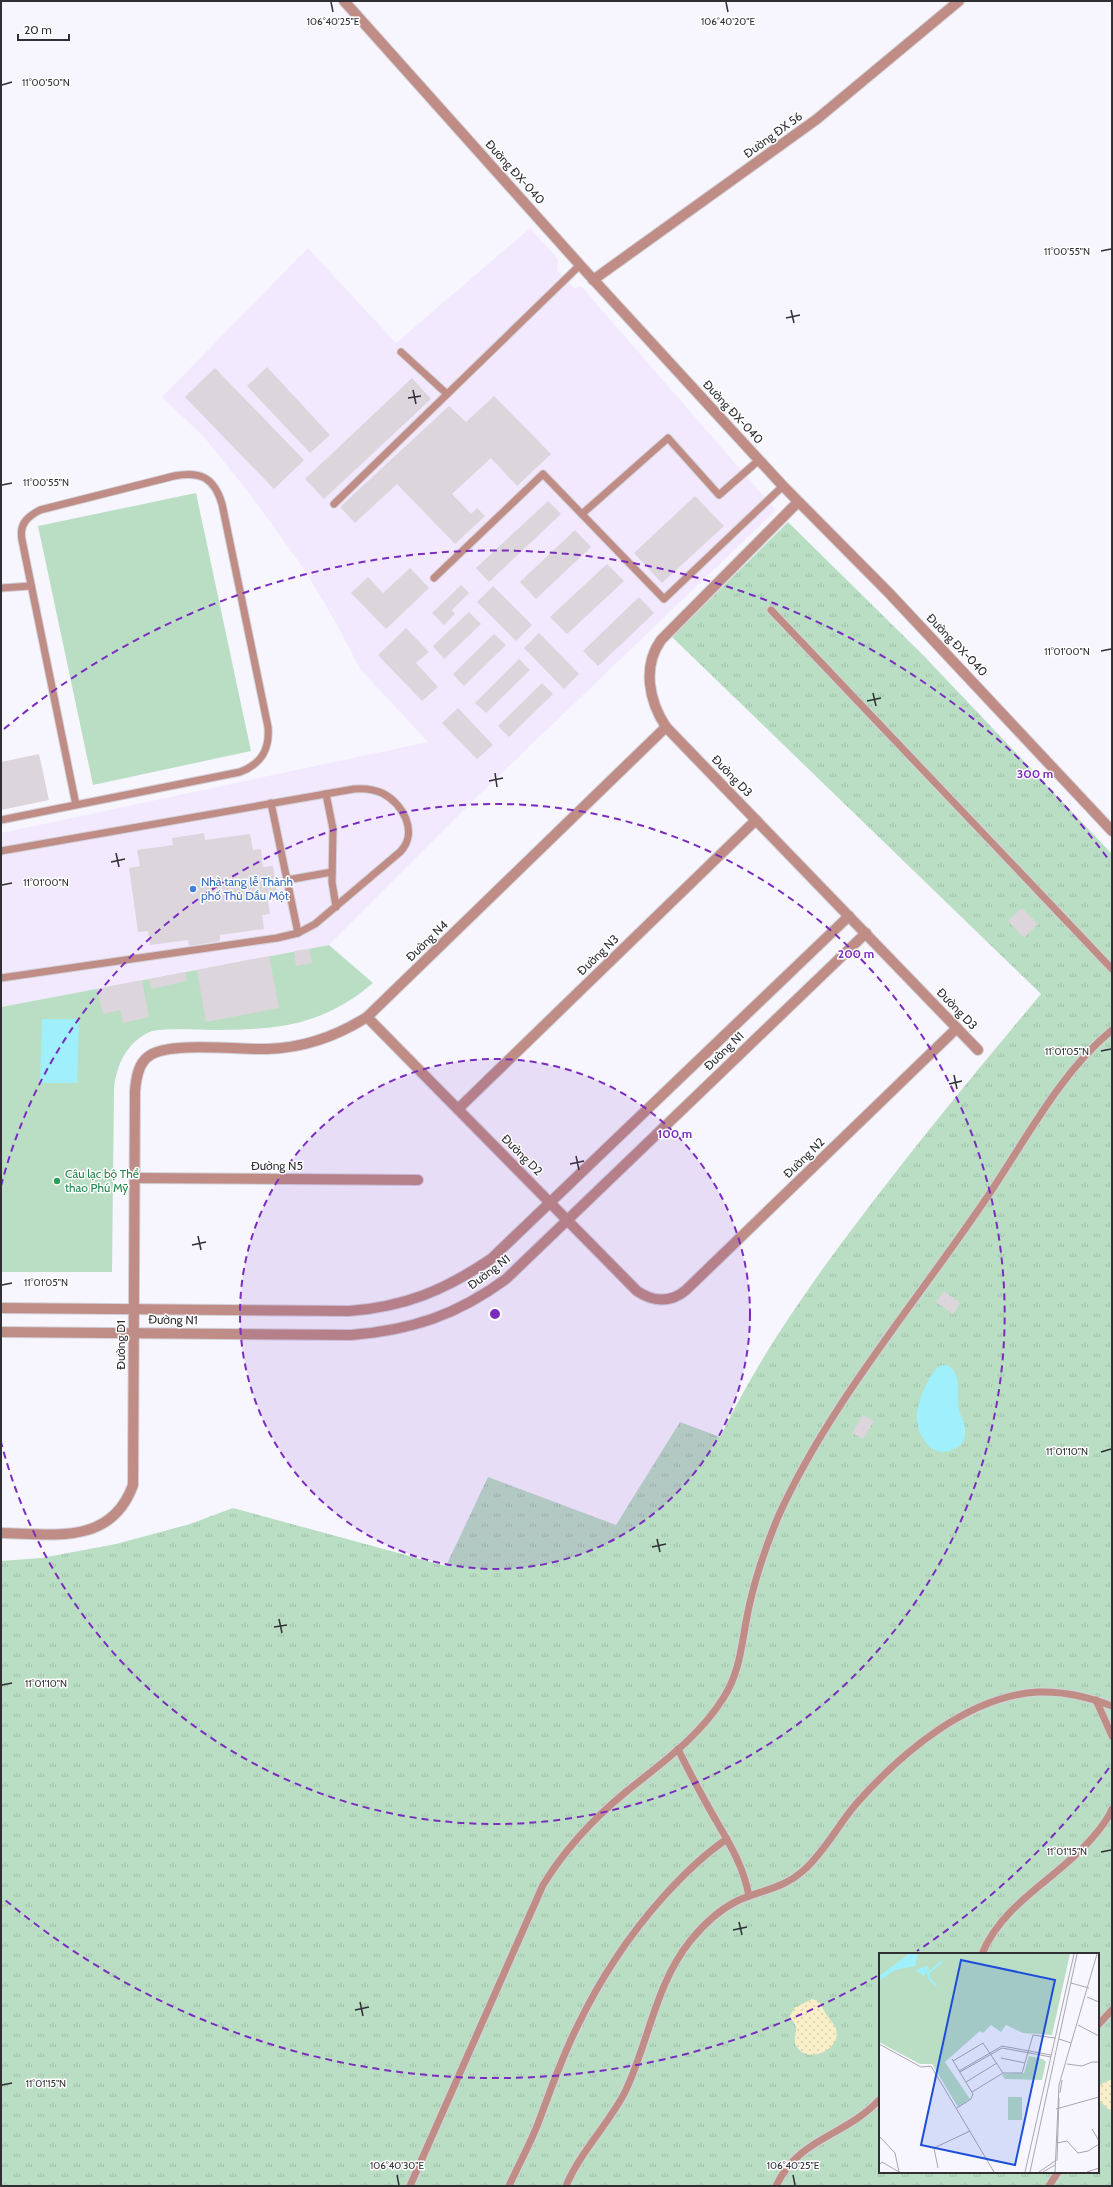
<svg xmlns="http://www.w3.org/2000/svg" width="1113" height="2187" font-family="Cabin,sans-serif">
	<defs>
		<pattern id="grass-tufts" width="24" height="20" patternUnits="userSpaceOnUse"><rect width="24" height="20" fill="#badec4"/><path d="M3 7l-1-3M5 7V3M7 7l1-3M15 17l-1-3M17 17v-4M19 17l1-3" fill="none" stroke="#a0bfa9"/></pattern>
		<pattern id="sand-dots" width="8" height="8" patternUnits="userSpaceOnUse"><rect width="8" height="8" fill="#f8eec8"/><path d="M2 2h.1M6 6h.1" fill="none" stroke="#d5ccac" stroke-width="1.8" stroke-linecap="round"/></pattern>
	</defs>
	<rect width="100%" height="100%" fill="#f7f6ff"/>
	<!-- commercial -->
	<polygon fill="#f2e9fe" points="530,228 558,259 557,270 574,288 581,286 776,510 479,795 329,945 1,1007 1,833 428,742 360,669 336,623 304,569 249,493 204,437 162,397 308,248 396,343"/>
	<!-- grass -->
	<path fill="url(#grass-tufts)" fill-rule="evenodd" d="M788,522l136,134 188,198v1332h-1111v-625l40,-3 75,-14 74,-20 43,-16 213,58 42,-89 128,48 64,-103 40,15c42,-86 93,-157 151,-233 55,-72 112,-141 170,-210l-369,-357zM880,1954h218v218h-218z"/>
	<!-- sand -->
	<g fill="url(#sand-dots)">
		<path d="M812,1999c10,2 9,7 14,15 3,5 8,9 10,15 6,20 -27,36 -39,18 -5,-7 0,-13 -1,-20 -1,-5 -5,-7 -6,-11l4,-8z"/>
		<polygon points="1112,2079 1112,2113 1100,2101 1098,2088 1103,2083"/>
	</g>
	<!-- garden -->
	<g fill="#badec4">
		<polygon points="196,493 251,751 93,785 38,526"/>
		<path d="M329,945l44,38c-49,42 -95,47 -157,47 -21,0 -43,-2 -64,1 -25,10 -36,34 -38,59l-2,182h-111v-265z"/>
	</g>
	<!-- water -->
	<g fill="#9feffc">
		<polygon points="42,1019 79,1019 77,1083 40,1083"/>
		<path d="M947,1365c13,6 11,24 11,36 -1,12 10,23 7,35 -1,6 -5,10 -11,13 -23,12 -39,-16 -37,-36 3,-17 10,-35 22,-47z"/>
	</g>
	<!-- building -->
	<g fill="#dcd5dc">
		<polygon points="267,367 330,435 310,453 247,386"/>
		<polygon points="215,368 304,460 274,489 185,397"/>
		<polygon points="412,378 431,399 324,499 305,479"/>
		<polygon points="494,396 551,454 517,486 491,458 452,494 471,514 477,508 485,516 455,544 397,484 355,523 340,507 449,406 466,422"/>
		<polygon points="695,496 724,526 662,583 634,553"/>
		<polygon points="548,501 561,514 489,582 476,568"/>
		<polygon points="575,530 591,547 536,599 520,582"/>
		<polygon points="607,564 624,581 567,634 550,617"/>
		<polygon points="410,568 429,588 386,629 351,593 368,577 383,593"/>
		<polygon points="461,585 469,593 452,610 455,614 444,625 432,613"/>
		<polygon points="493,586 532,625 516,641 477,602"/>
		<polygon points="639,597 654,613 598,666 583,651"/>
		<polygon points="469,612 481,624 444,659 433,646"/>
		<polygon points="406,628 429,652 416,663 438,687 422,701 378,655"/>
		<polygon points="539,633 579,674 564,689 524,648"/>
		<polygon points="494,634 506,645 464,686 453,674"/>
		<polygon points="519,659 530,670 486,713 475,703"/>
		<polygon points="542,683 553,694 509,737 498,726"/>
		<polygon points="458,708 493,745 477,759 442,723"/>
		<polygon points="39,754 49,800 1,810 1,762"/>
		<polygon points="204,833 205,840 250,834 253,850 261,849 263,867 273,866 277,893 267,894 270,914 262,915 264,929 220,935 220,941 189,946 188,940 150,945 148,931 138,932 129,868 140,866 137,850 173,845 172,838"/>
		<polygon points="1022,908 1038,924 1024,938 1008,921"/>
		<polygon points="309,949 312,963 296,966 294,951"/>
		<polygon points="269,956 279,1008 206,1022 197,970"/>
		<polygon points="185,972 187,981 151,989 149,979"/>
		<polygon points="142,980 149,1017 123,1023 120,1010 103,1014 97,989"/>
		<polygon points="944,1291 960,1303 953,1314 936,1302"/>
		<polygon points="863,1415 874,1421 863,1439 852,1433"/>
	</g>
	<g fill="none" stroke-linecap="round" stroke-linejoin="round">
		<!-- lane casing -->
		<g stroke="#d3d2da" stroke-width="9">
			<g id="lane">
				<polyline points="401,352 447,394"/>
				<polyline points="334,504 580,265"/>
				<polyline points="582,514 668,438 719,495 759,460"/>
				<polyline points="434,578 543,474 664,599 783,486"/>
				<polyline points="1,588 31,586"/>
				<polyline points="771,610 1112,969"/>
				<polyline points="326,794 333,829 332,882 336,907"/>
				<polyline points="271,803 298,933"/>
				<path d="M1,820l239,-48c21,-8 30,-22 28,-45l-46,-223c-8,-27 -22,-33 -48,-28l-134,34c-13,7 -21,14 -18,30l54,265"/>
				<path d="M1,851l353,-62c10,-1 19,0 28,4 21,10 37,40 18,59l-85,72 -17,9 -21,5 -276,40"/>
				<polyline points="287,880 332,872"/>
				<polyline points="1096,1700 1112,1736"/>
				<path d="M678,1749c10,21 21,41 32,61 16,28 33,53 39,86"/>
				<path d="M982,1954c21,-52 77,-76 111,-117 7,-8 15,-17 19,-28"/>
				<polyline points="1098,2025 1112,2010"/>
				<path d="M410,2186l133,-301c22,-36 51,-67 84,-94 35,-28 73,-55 97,-94 15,-24 17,-48 22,-75 6,-35 18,-71 32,-105 50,-111 135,-211 203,-311 40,-57 77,-132 131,-176"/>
				<path d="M509,2186c9,-20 20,-40 28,-60 13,-34 24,-67 40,-99 23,-48 52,-92 87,-131 20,-22 39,-41 63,-57"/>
				<path d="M566,2186c14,-34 42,-61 59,-94 24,-50 30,-108 66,-152 13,-16 28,-30 46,-39 24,-11 46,-12 67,-31 21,-19 34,-45 52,-66 45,-51 112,-108 182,-112 26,-1 51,5 74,14"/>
				<path d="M776,2186c23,-49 69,-49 104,-87"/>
				<polyline points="1049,2186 1058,2172"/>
			</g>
		</g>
		<!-- street casing -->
		<g stroke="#d3d2da" stroke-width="12">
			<g id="street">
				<polyline points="344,1 580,265 783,486 889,593 1112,831"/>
				<polyline points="593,280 817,119 959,1"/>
				<path d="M798,502l-137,138c-19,27 -12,61 5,87l312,323"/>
				<path d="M367,1017l270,274c16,11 34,12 49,-1l271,-262"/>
				<polyline points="458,1109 756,820"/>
				<polyline points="135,1178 418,1180"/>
				<path d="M1,1308l348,3c56,-4 96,-21 142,-52l358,-343"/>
				<path d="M1,1332l350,3c61,-5 106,-20 155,-56l360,-346"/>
				<path d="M1,1533c52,1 110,13 132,-48l2,-394c1,-12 3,-28 14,-35 20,-15 91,-6 118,-7 36,-1 70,-13 100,-32l299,-290"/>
			</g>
		</g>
		<!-- lane -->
		<use href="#lane" stroke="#bf8d85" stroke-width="7"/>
		<!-- street -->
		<use href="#street" stroke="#bf8d85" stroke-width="10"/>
	</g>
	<!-- ticks -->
	<path fill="none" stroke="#302f33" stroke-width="1.5" d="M331,2l2,10M726,2l2,10M2,85l10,-3M1101,251l10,-2M791,310l3,13M786,318l14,-3M413,390l3,14M408,398l13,-2M2,485l10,-2M1101,651l10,-2M873,693l3,13M867,701l14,-3M495,773l2,14M489,781l14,-3M116,853l3,14M111,862l14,-3M2,885l10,-2M1101,1051l10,-2M954,1075l3,14M949,1084l13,-3M576,1156l3,14M570,1164l14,-3M198,1236l3,14M192,1245l14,-3M2,1285l10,-2M1101,1452l10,-3M657,1539l3,13M652,1547l14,-3M279,1619l3,14M274,1627l13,-2M2,1685l10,-2M1101,1852l10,-2M739,1922l3,13M733,1930l14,-3M360,2002l3,14M355,2010l14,-3M2,2085l10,-2M397,2175l2,10M793,2175l2,10"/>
	<!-- distance rings -->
	<circle cx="495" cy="1314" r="255" fill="#7b2cbf" fill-opacity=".12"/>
	<g fill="none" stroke="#7b2cbf" stroke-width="2" stroke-dasharray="7 5">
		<circle cx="495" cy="1314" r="255"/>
		<path d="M1 1186A510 510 0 1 1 1 1442"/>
		<path d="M1109 1768A764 764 0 0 1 917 1951M877 1976A764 764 0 0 1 4 1899M4 729A764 764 0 0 1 1109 860"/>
	</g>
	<!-- markers -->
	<circle fill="#3f7fe0" stroke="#fff" stroke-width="1.5" cx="193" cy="889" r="4"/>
	<circle fill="#2e9e5b" stroke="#fff" stroke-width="1.5" cx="57" cy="1181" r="4"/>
	<g text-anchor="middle" stroke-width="3" stroke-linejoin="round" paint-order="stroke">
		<!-- street labels -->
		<g font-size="12" fill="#302f33" stroke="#fff">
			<text transform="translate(773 135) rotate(-36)" y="4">Đường ĐX 56</text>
			<text transform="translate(515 172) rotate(48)" y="4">Đường ĐX-040</text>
			<text transform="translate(733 412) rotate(47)" y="4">Đường ĐX-040</text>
			<text transform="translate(957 645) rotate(46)" y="4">Đường ĐX-040</text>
			<text transform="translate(732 776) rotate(46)" y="4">Đường D3</text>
			<text transform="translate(427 941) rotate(-44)" y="4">Đường N4</text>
			<text transform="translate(598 955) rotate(-44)" y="4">Đường N3</text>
			<text transform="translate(957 1009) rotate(46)" y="4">Đường D3</text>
			<text transform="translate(724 1051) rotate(-44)" y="4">Đường N1</text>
			<text transform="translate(522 1155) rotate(45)" y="4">Đường D2</text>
			<text transform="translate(804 1158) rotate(-44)" y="4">Đường N2</text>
			<text x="277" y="1170">Đường N5</text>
			<text transform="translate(489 1272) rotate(-37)" y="4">Đường N1</text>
			<text transform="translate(173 1320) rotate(1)" y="4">Đường N1</text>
			<text transform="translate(121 1345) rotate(-90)" y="4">Đường D1</text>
		</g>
		<!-- shop labels -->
		<g font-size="12" fill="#366cbe" stroke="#fff" text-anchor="start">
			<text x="201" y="886">Nhà tang lễ Thành<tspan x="201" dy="14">phố Thủ Dầu Một</tspan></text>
		</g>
		<!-- leisure labels -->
		<g font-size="12" fill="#27864d" stroke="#fff" text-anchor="start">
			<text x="65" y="1178">Câu lạc bộ Thể<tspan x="65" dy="14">thao Phú Mỹ</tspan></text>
		</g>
	</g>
	<!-- overview -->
	<g transform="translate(879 1953)">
		<rect width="220" height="220" fill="#f7f6ff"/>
		<path d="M0,1h191l-18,81 -29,-2 -17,-8 -5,7 -10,-7 -8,8 -3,-2 -35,31 25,37 -12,8 -26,-43h-12l-41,-22z" fill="#badec4"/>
		<path d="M150,103l14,3 3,3 -4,18 -37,-1 -3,-4 2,-1 20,-1zM129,144h14v23h-14z" fill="#badec4"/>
		<path d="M30,1h9l-3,12 -20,4 -16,11v-5zM48,13l2,3 -5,7 -9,-6z" fill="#9feffc"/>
		<path fill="none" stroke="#9feffc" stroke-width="2" d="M57,33l-7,-8 -1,-5 15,-12"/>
		<path fill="none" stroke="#a7a6ad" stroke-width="1" d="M192,30l18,5M208,44l12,5M199,72l21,11M180,86l12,4M0,91l42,23 10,-1 63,106M122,105l24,5M73,106l21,35 -2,5 -14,9M74,108l30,-18 20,30M188,111l15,2 10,-4h7M80,118l43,-25 49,9M81,119l42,-24 49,9M87,129l31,-19M93,139l31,-19h19l11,-38 22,3M181,140l2,-13M177,156l43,-12M213,176l7,12M0,183l16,17 4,19M178,190l10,-2 11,12 10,-2 11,-7M178,208l2,-63M0,212l3,-3 17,10M59,215l-4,-20 36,-17M146,219l49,-218M151,219l47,-218M160,219l16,-11M164,219l12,-7M176,219l4,-87 38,-131M208,219l12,-4"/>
		<path fill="#1d4ed8" fill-opacity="0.15" stroke="#1d4ed8" stroke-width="2" d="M82,7l94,20 -40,185 -94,-20z"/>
		<rect width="220" height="220" fill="none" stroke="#302f33" stroke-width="2"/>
	</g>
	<g font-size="10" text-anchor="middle" fill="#302f33" stroke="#fff" stroke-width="3" stroke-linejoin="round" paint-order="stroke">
		<text x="333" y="25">106°40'25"E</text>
		<text x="728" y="25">106°40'20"E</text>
		<text x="46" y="86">11°00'50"N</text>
		<text x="1067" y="255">11°00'55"N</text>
		<text x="46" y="486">11°00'55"N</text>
		<text x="1067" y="655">11°01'00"N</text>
		<text x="46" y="886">11°01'00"N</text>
		<text x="1067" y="1055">11°01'05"N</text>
		<text x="46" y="1286">11°01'05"N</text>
		<text x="1067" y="1455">11°01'10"N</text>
		<text x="46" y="1687">11°01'10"N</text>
		<text x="1067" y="1855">11°01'15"N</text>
		<text x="46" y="2087">11°01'15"N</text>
		<text x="397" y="2169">106°40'30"E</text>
		<text x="793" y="2169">106°40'25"E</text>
	</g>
	<circle cx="495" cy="1314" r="6" fill="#7b2cbf" stroke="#fff" stroke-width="2"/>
	<g font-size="12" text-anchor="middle" font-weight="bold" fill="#7b2cbf" stroke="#fff" stroke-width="3" stroke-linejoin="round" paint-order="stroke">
		<text x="1035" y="778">300 m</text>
		<text x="856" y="958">200 m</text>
		<text x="675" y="1138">100 m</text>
	</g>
	<!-- border -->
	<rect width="1113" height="2187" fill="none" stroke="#302f33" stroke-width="4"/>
	<!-- scale -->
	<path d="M18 34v6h51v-6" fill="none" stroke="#302f33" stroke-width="2"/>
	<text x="24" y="34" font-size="12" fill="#302f33" stroke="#ffffff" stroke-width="3" paint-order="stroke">20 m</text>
</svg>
